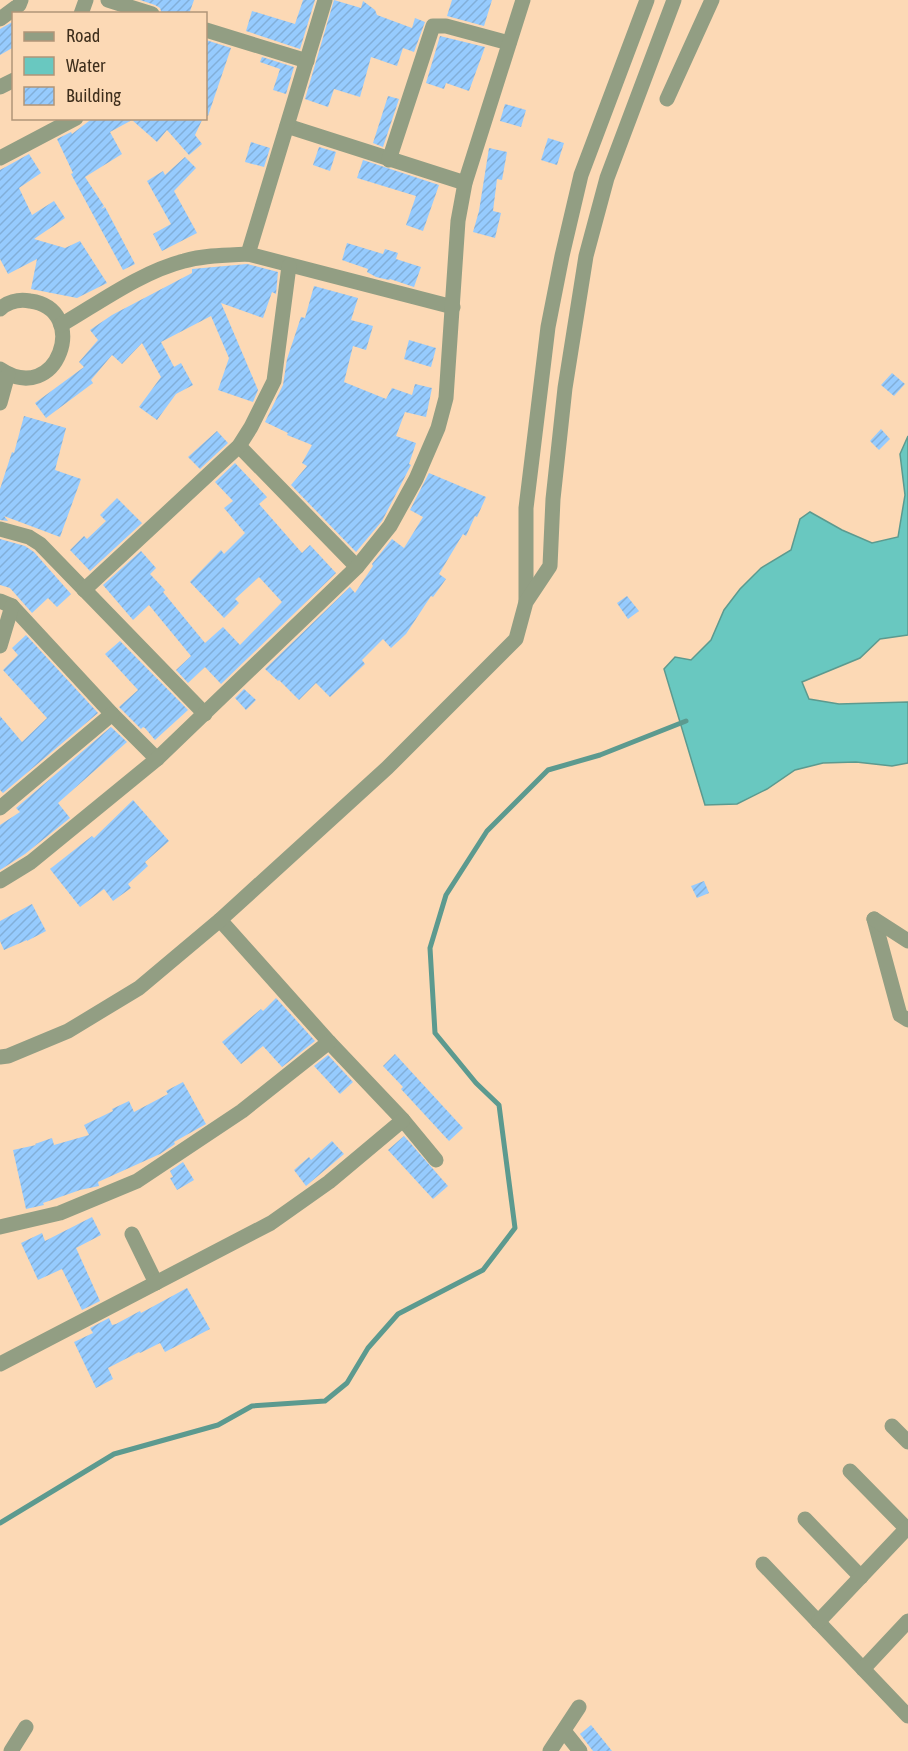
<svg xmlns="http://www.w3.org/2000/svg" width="908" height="1751" font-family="'Asap Condensed',sans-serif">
	<defs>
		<pattern id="building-hatch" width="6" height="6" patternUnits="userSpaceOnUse" patternTransform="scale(1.5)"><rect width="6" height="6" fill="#96cbfe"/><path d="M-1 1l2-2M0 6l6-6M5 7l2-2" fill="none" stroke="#82afd9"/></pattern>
	</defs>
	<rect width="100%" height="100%" fill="#fcd9b5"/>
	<!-- water -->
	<polygon fill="#69c8c0" stroke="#5c9a8f" stroke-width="1.5" points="908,436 908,635 880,639 860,658 802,682 809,699 839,704 908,702 908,763 892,766 856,762 823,763 795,770 767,789 737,804 705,805 664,669 675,657 691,660 711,640 724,610 740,589 761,568 791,550 800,519 810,512 842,530 872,543 898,537 905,495 900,454"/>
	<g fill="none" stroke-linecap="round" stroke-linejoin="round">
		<!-- stream -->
		<polyline stroke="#5c9a8f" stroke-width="5" points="0,1523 114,1454 218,1425 252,1406 325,1401 347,1383 368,1348 398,1314 483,1270 515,1228 499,1105 476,1083 435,1033 430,948 446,895 487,831 548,770 600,755 686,721"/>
	</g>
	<!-- building -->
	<g fill="url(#building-hatch)">
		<polygon points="140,0 194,0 189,14 162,14 160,8 155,5"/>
		<polygon points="303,0 315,0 300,49 246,31 252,11 295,24"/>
		<polygon points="334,0 361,8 363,1 375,10 377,15 412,28 415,18 425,22 414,52 403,48 397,66 371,57 360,97 334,89 328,107 305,99"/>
		<polygon points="452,0 492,0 484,26 447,16"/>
		<polygon points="14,21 14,47 0,55 0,29"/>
		<polygon points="440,36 485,47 469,91 446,83 444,89 426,83"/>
		<polygon points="206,40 231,48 208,116 206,116"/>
		<polygon points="262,57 294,67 286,94 273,90 280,69 260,62"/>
		<polygon points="388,96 399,99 383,147 373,143"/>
		<polygon points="505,104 526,110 521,127 500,121"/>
		<polygon points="93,118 203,118 195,135 202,144 189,155 167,130 157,142 132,120 110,132 122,154 85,177 104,206 101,209 105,207 135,264 123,270 71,174 73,173 57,139 71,132 72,134"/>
		<polygon points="548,138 564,143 557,165 541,160"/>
		<polygon points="251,142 270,148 264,167 245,162"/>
		<polygon points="319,147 336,152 330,171 313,165"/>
		<polygon points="489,148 507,152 502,180 497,179 493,211 501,213 495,238 473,232 479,211"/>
		<polygon points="29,154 41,173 19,188 32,215 54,201 65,218 34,239 65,248 80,241 107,283 77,298 31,289 37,259 8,274 0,259 0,170"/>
		<polygon points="185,157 196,168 174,191 197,233 162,251 153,234 171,224 147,181 163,171 165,175"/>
		<polygon points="363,160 439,185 423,231 406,225 416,196 357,178"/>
		<polygon points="347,243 383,254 385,249 398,253 396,259 421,267 414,287 390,279 389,280 376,277 367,272 368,269 342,260"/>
		<polygon points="247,264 278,272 276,294 272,292 263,318 221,303 258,390 253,402 218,390 229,358 211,316 161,342 174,367 181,363 193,385 176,394 157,420 139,407 161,377 142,343 122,364 112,355 91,380 93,383 46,418 35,403 84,367 79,362 98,340 90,330 112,315 192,273 192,269"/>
		<polygon points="314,286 358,298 351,320 373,326 366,350 353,346 344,382 386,399 392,388 412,395 415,384 432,388 426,417 405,412 396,436 416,443 409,464 411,465 382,521 356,552 291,485 307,466 302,463 312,445 287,435 288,433 265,422 283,385 287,359 301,317 305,318"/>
		<polygon points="409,340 436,348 431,367 404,359"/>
		<polygon points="892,373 905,384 894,396 881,385"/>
		<polygon points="24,416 66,428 55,470 81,479 60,537 4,516 8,521 0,520 0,489 12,452 14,453"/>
		<polygon points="881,429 890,439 879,450 870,441"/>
		<polygon points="217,431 228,443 200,469 188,457"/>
		<polygon points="235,463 267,497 259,504 302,553 310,545 336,573 221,684 205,667 188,683 176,670 191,656 149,605 133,620 103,585 141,551 156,568 150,574 165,590 163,592 205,643 223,627 240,645 282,602 259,577 235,599 239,603 224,618 190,582 221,550 224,554 245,533 224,508 233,501 215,482"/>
		<polygon points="429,473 486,497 477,517 475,516 466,536 463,534 439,574 446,579 433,597 431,596 406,634 391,648 383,639 362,660 365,664 330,697 316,683 299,700 279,680 278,681 265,669 350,587 355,593 373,566 372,564 392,539 404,548 423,517 410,510"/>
		<polygon points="117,498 142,523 90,571 70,550 84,536 87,539 106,521 100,515"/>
		<polygon points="0,539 25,546 34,552 71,594 57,607 48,598 32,613 10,588 0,585"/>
		<polygon points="627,596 639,611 628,619 617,603"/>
		<polygon points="26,635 98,713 3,793 0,790 0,716 22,742 47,718 3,670 18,655 12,648"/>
		<polygon points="120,641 188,710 155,740 145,728 143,727 141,729 119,707 138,690 105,654"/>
		<polygon points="244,689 256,700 246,710 235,698"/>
		<polygon points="111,727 127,742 58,803 70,818 25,854 0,870 0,825 20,812 16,808"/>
		<polygon points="133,800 169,841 145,862 148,866 128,884 131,888 113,901 104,889 80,907 50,869 92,836 94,838"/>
		<polygon points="704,881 709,893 697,898 691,886"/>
		<polygon points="32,904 46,931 27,941 27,940 4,950 0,941 0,921"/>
		<polygon points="276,998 315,1041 282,1067 263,1046 241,1064 222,1042 261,1009 263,1011"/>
		<polygon points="395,1054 463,1128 449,1141 401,1089 403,1087 383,1066"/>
		<polygon points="328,1055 353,1082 340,1094 314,1066"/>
		<polygon points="183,1082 206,1124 174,1142 175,1144 160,1154 98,1182 99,1186 80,1190 43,1203 44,1205 26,1209 13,1150 36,1145 35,1144 52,1138 54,1145 89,1135 84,1125 113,1111 112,1109 129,1101 134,1112 168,1094 166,1091"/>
		<polygon points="404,1136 448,1186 433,1199 388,1150"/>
		<polygon points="332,1141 344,1154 306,1186 294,1170 309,1157 311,1160"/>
		<polygon points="183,1162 194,1180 177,1190 170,1178 173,1177 170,1171"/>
		<polygon points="92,1217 101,1235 76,1248 100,1301 82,1310 62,1269 38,1280 21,1243 42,1233 45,1241"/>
		<polygon points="187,1288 210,1329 165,1352 160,1343 140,1353 139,1352 108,1368 113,1379 96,1388 74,1342 93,1333 90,1328 109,1318 112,1325 116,1324 140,1311 141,1313"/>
		<polygon points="591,1725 612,1751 593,1751 580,1734"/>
	</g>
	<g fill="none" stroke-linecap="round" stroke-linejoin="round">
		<!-- minor -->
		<g stroke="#929e83" stroke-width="15">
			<polyline points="108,0 152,14"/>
			<polyline points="81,14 86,0"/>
			<polyline points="0,19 19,5 21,0"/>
			<polyline points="206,30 307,61"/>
			<polyline points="0,87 14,80"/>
			<polyline points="667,99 712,0"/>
			<polyline points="287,126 465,183"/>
			<polyline points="0,158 76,118"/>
			<polyline points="389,160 433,26 446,26 509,43"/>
			<polyline points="248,254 325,0"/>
			<path d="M0,309c8,-7 19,-10 30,-8 61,8 28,107 -30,68"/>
			<path d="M61,325c38,-22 80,-53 123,-64 21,-6 43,-6 64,-7l205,53"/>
			<polyline points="0,403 8,374"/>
			<polyline points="239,446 357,567"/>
			<polyline points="0,529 29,537 40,544 205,714"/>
			<polyline points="84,590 239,446 251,427 274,381 289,266"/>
			<polyline points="0,601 12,606 112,714 157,759"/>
			<polyline points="526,601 526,508 548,327 562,256 581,175 647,0"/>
			<polyline points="0,646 12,606"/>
			<polyline points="0,808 112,714"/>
			<polyline points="0,881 31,862 157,759 357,567 390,526 416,479 438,428 446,398 458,221 465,183 523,0"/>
			<polyline points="874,919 900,1015 908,1020"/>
			<polyline points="874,919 908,941"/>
			<polyline points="220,920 329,1042 403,1120 436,1160"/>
			<polyline points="0,1057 8,1056 68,1031 139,988 220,920 387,768 516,639 526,602 550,566 553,499 565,388 586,256 607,178 674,0"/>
			<polyline points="0,1227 60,1213 137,1181 242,1111 329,1042"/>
			<polyline points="132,1234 156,1283"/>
			<polyline points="0,1364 271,1223 329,1182 403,1120"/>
			<polyline points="892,1426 908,1442"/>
			<polyline points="850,1471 907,1529"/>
			<polyline points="805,1519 861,1577"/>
			<polyline points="763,1564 908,1716"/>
			<polyline points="818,1622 908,1527"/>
			<polyline points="863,1669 908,1621"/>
			<polyline points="564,1731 580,1751"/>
			<polyline points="11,1751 26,1727"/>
			<polyline points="550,1751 579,1707"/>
		</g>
	</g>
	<!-- legend -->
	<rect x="12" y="12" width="195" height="108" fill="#fcd9b5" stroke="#b09578" stroke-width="1.5"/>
	<rect x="24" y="32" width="30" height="9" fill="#929e83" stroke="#b09578" stroke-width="1.5"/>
	<text x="66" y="42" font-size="18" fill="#3e2e1c">Road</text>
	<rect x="24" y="57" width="30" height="18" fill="#69c8c0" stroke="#b09578" stroke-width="1.5"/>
	<text x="66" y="72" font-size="18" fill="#3e2e1c">Water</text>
	<rect x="24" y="87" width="30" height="18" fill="url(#building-hatch)" stroke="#b09578" stroke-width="1.5"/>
	<text x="66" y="102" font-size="18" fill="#3e2e1c">Building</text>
</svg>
